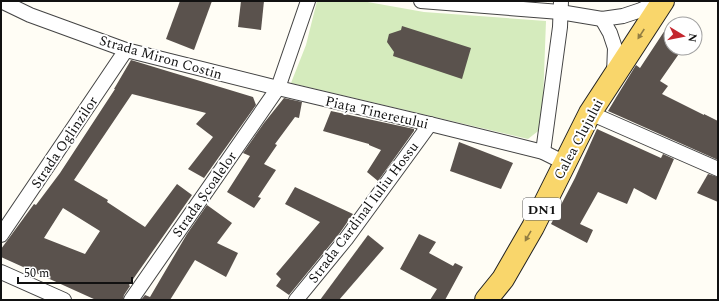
<svg xmlns="http://www.w3.org/2000/svg" width="719" height="301" font-family="Spectral,serif">
	<rect width="100%" height="100%" fill="#fffdf5"/>
	<!-- green -->
	<polygon fill="#d5ebbd" points="317,1 362,1 424,12 546,21 542,128 528,139 291,83 306,45"/>
	<!-- building -->
	<g fill="#5a524d" fill-rule="evenodd">
		<polygon points="180,1 212,1 194,50 166,39"/>
		<polygon points="241,1 264,1 261,30 238,27"/>
		<polygon points="671,21 671,48 683,48 660,81 668,86 662,94 704,115 704,114 718,121 718,160 608,111 617,96 636,65 640,68"/>
		<polygon points="402,26 471,48 462,79 393,56 394,52 387,42 389,34 401,30"/>
		<path d="M131,60l122,37 3,8 -52,73 -16,-9 25,-32 -17,-13 10,-11 -74,-19 -58,86 34,20 -1,2 38,25 32,-43 15,11 -63,90 1,1 -6,9 -1,5h-27l-95,-43v-8l33,-45 2,1 24,-32 55,-84h-1zM63,208l37,23 -15,23 -41,-16z"/>
		<polygon points="284,98 302,102 299,118 295,117 275,144 277,145 264,164 276,170 258,197 261,198 254,208 227,192 250,156 243,153 264,123"/>
		<polygon points="331,111 414,129 414,131 378,181 367,172 381,150 369,145 369,144 323,131"/>
		<polygon points="597,129 661,158 663,154 674,159 656,200 634,188 627,204 598,192 580,224 593,230 587,243 551,224 575,178"/>
		<polygon points="459,142 513,163 501,189 450,171"/>
		<polygon points="708,174 718,177 718,202 697,193"/>
		<polygon points="295,187 353,214 339,234 289,295 276,286 281,279 276,274 320,222 285,204"/>
		<polygon points="207,205 232,223 217,243 238,253 226,277 195,260 170,300 141,300 145,295 150,297 187,234"/>
		<polygon points="419,234 436,242 429,253 453,266 455,263 463,267 445,300 430,300 437,289 400,269"/>
		<polygon points="368,235 384,248 339,300 320,300"/>
	</g>
	<g fill="none" stroke-linecap="round" stroke-linejoin="round">
		<!-- minor casing -->
		<g stroke="#444" stroke-width="16">
			<g id="minor">
				<polyline points="1,1 30,15 126,50 278,88 430,124 543,152 565,163"/>
				<polyline points="421,1 560,12 602,19 623,16 641,10 659,1"/>
				<polyline points="602,19 610,33 615,48 614,73"/>
				<polyline points="590,113 718,169"/>
				<polyline points="543,152 560,27 561,1"/>
				<polyline points="1,235 126,50"/>
				<polyline points="1,272 64,300"/>
				<polyline points="131,300 278,88 308,1"/>
				<polyline points="296,300 346,239 430,124"/>
			</g>
		</g>
		<!-- primary casing -->
		<g stroke="#222" stroke-width="24">
			<polyline id="primary" points="486,300 503,279 533,227 590,113 663,1"/>
		</g>
		<!-- minor -->
		<use href="#minor" stroke="#fff" stroke-width="14"/>
		<!-- primary -->
		<use href="#primary" stroke="#f9d66b" stroke-width="22"/>
	</g>
	<!-- one-way arrows -->
	<defs><path id="oneway-solid" d="M-6-.8H1V-3.2L6.5 0L1 3.2V.8H-6Z"/></defs>
	<g fill="#917d42">
		<use href="#oneway-solid" transform="translate(641 34) rotate(123)"/>
		<use href="#oneway-solid" transform="translate(528 236) rotate(120)"/>
	</g>
	<g text-anchor="middle" stroke-width="4" stroke-linejoin="round" paint-order="stroke">
		<!-- shield labels -->
		<rect fill="#fff" stroke="#585858" stroke-width="1" x="523" y="198" width="38" height="22" rx="3"/>
		<g font-size="13" font-weight="bold" fill="#111">
			<text x="542" y="214">DN1</text>
		</g>
		<!-- street labels -->
		<g font-size="14" fill="#111" stroke="#fff">
			<text transform="translate(161 57) rotate(16)" y="5">Strada Miron Costin</text>
			<text transform="translate(377 112) rotate(13)" y="5">Piața Tineretului</text>
			<text transform="translate(578 139) rotate(-62)" y="5">Calea Clujului</text>
			<text transform="translate(64 142) rotate(-56)" y="5">Strada Oglinzilor</text>
			<text transform="translate(204 194) rotate(-55)" y="5">Strada Școalelor</text>
			<text transform="translate(363 212) rotate(-53)" y="5">Strada Cardinal Iuliu Hossu</text>
		</g>
	</g>
	<!-- border -->
	<rect width="719" height="301" fill="none" stroke="#111111" stroke-width="4"/>
	<!-- north arrow -->
	<g transform="translate(683 36) rotate(100)"><circle r="19" fill="#ffffff" stroke="#a0a0a0"/>
	<path d="M0-3L7 15L0 10L-7 15Z" fill="#c4262e"/>
	<text y="-6" font-size="11" font-weight="bold" text-anchor="middle" fill="#111111">N</text>
	</g>
	<!-- scale -->
	<path d="M18 277v6h114v-6" fill="none" stroke="#111111" stroke-width="2"/>
	<text x="24" y="277" font-size="12" fill="#111111" stroke="#ffffff" stroke-width="3" paint-order="stroke">50 m</text>
</svg>
